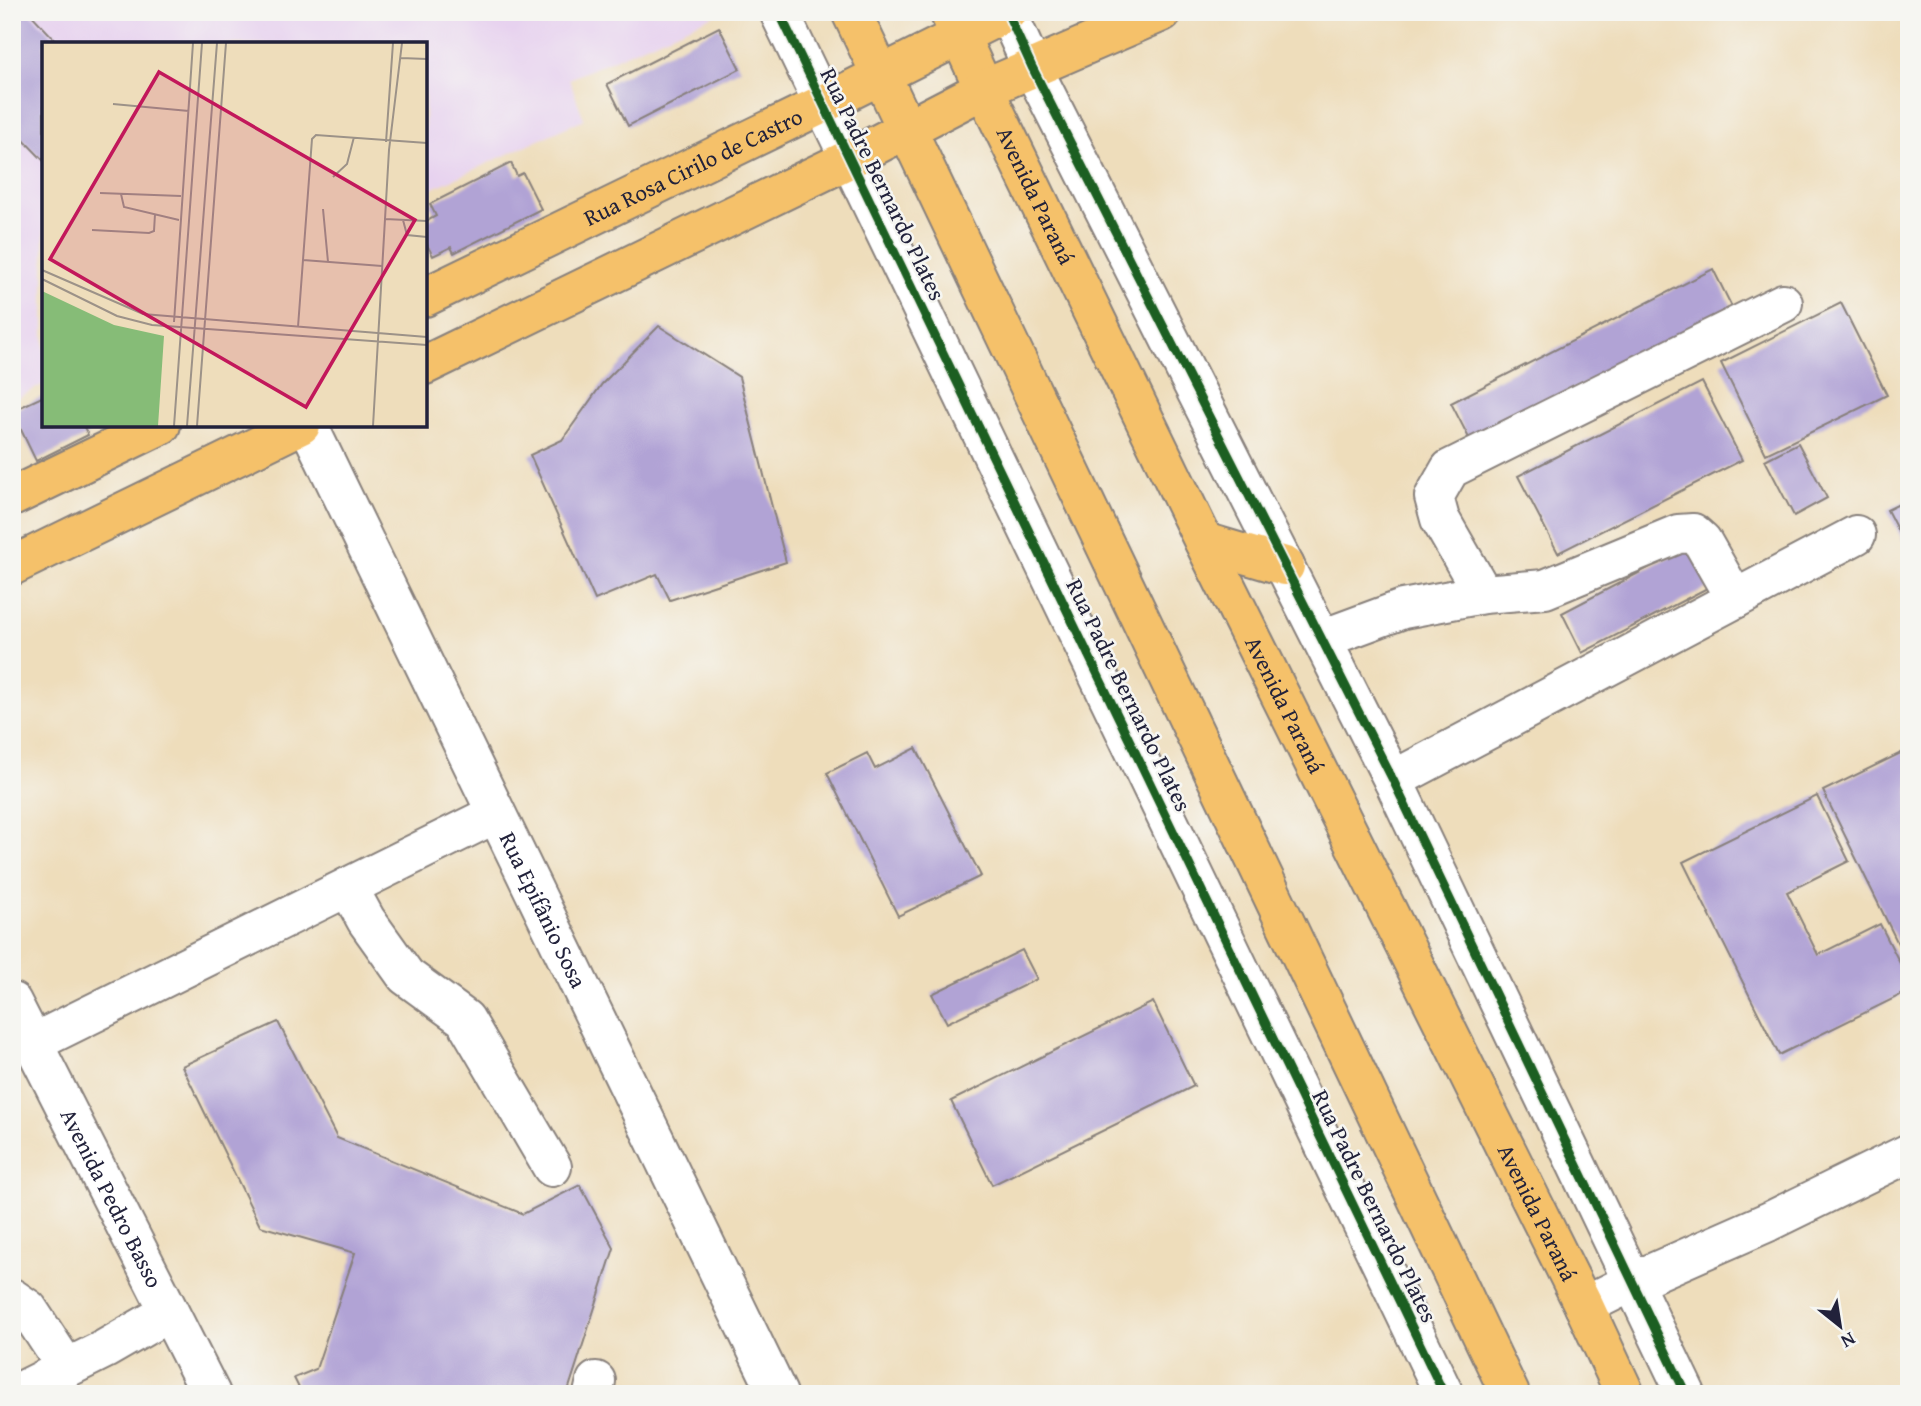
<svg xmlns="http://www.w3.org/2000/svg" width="1921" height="1406" font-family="'Gentium Book Plus',serif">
	<rect width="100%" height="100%" fill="#f6f6f2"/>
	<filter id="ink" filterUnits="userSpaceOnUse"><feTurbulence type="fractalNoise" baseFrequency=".0143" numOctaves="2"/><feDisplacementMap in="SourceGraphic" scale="14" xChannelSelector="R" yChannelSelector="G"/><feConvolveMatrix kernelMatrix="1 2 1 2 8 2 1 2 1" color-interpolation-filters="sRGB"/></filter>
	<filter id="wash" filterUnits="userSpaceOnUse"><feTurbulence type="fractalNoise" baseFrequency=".00686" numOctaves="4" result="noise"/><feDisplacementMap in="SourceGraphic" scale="28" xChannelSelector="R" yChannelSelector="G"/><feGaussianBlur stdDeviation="1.57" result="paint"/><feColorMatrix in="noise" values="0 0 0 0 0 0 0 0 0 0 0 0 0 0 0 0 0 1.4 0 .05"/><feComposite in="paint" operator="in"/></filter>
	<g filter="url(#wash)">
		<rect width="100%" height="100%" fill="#edb"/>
		<!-- built -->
		<polygon fill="#e7d2ef" points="12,12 721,12 569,79 584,119 425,192 425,44 44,44 44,384 12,401"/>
		<g id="blocks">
			<!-- building -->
			<g fill="#b1a3d5">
				<polygon points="12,12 29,12 59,44 44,44 44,161 12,128"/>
				<polygon points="719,27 740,69 628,126 607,84"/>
				<polygon points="511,163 517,176 523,173 541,209 454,253 451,247 433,256 425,241 425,222 436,216 430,204"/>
				<polygon points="1713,269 1733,309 1471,442 1451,403"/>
				<polygon points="1841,303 1887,395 1766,454 1721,363"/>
				<polygon points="659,326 739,377 786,562 670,600 657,574 595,600 530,455 562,440 602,384"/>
				<polygon points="1702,382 1742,460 1558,553 1518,476"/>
				<polygon points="44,396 44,425 83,425 88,435 36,461 12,411"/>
				<polygon points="1798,443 1827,498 1794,516 1765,460"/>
				<polygon points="1909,499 1909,537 1903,541 1887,510"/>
				<polygon points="1694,544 1715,584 1582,653 1562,613"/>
				<polygon points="916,748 981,876 898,916 827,773 867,753 875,769"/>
				<polygon points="1909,749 1909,966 1823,791"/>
				<polygon points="1817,796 1849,861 1787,892 1818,955 1880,924 1909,981 1909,991 1779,1055 1683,862"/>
				<polygon points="1022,950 1037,979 947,1023 932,994"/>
				<polygon points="1153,1002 1194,1086 992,1185 951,1101"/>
				<polygon points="278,1022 337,1138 523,1214 580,1185 614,1248 567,1394 302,1394 294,1378 316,1369 355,1253 260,1226 182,1066"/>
			</g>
		</g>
	</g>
	<g filter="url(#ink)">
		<use href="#blocks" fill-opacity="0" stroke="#88807b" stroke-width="2"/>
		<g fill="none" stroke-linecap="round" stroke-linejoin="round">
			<!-- minor casing -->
			<g stroke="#88807b" stroke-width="42">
				<g id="minor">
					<polyline points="779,12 1444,1394"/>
					<polyline points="1007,12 1032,67 1393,780 1686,1394"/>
					<path id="s1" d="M308,425l470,969"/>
					<polyline points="1483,594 1440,519 1434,497 1450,469 1783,303"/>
					<polyline points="1322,639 1403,609 1483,594 1545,589 1678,534 1693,533 1702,541 1735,599"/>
					<polyline points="1393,780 1856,535"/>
					<polyline points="348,887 366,920 406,976 465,1019 552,1167"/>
					<path id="s2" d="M12,1002l199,392"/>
					<polyline points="33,1043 495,814"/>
					<polyline points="12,1298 28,1309 66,1367"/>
					<polyline points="1584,1306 1632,1282 1768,1222 1909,1153"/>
					<polyline points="15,1394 105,1349 169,1312"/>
					<polyline points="593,1394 596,1381"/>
				</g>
			</g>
			<!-- major casing -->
			<g stroke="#88807b" stroke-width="42">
				<g id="major">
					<polyline points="851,12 1510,1394"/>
					<path id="s3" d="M949,12l35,77 220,453 380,764 41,88"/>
					<path id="s4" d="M425,297l398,-193 184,-92"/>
					<polyline points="425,365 849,159 984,89 1162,12"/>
					<polyline points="12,497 161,425"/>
					<polyline points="1204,542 1285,566"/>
					<polyline points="12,566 301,425"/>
				</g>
			</g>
			<!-- minor -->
			<use href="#minor" stroke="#fff" stroke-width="38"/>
			<!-- major -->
			<use href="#major" stroke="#f5c16b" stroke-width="38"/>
			<!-- cycleway casing -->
			<g stroke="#f6f6f2" stroke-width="13">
				<g id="cycleway">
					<polyline points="779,12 1444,1394"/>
					<polyline points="1007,12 1032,67 1393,780 1686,1394"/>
				</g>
			</g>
			<!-- cycleway -->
			<use href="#cycleway" stroke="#1b5e20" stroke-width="9"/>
		</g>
	</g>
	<g text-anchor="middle" stroke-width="5" stroke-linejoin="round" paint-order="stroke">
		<!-- street labels -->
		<g font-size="23" fill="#22223b" stroke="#f6f6f2">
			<text dy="8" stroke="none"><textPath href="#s4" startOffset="298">Rua Rosa Cirilo de Castro</textPath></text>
			<text transform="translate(883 184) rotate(64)" y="8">Rua Padre Bernardo Plates</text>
			<text dy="8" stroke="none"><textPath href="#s3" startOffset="203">Avenida Paraná</textPath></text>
			<text transform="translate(1129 695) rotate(64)" y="8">Rua Padre Bernardo Plates</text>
			<text dy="8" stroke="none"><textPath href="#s3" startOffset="770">Avenida Paraná</textPath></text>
			<text dy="8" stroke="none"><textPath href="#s1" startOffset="539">Rua Epifânio Sosa</textPath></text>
			<text dy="8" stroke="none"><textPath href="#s2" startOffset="220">Avenida Pedro Basso</textPath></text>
			<text transform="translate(1375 1206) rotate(64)" y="8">Rua Padre Bernardo Plates</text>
			<text dy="8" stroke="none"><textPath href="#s3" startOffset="1337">Avenida Paraná</textPath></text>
		</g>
	</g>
	<!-- overview -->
	<g transform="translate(42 42)">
		<rect width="385" height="385" fill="#edb"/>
		<path d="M0,249l72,34 50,11 -6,90h-116z" fill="#86bc77"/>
		<path fill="none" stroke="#9c9288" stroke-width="2" d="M359,16l26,1M71,62l76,7M344,100l7,-99M291,135l14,-13 7,-27M58,151l81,3M79,152l3,13 55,13M281,167l5,53M343,177l42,2M361,178l4,15 20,2M50,188l57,3 5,-2 1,-17M261,218l79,6M0,228l101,44 284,23M0,237l75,37 35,9 275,20M132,280l19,-279M256,285l14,-188 4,-4 111,8M132,384l28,-383M145,384l30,-383M155,384l29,-383M331,384l16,-276 13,-107"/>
		<path fill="#c2185b" fill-opacity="0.15" stroke="#c2185b" stroke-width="3.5" d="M117,30l256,148 -109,187 -256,-148z"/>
		<rect width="385" height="385" fill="none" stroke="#22223b" stroke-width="3.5"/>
	</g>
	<!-- margin -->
	<rect width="1921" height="1406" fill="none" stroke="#f6f6f2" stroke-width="42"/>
	<!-- north arrow -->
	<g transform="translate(1840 1326) rotate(150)" stroke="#f6f6f2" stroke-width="5" paint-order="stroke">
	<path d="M0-5L12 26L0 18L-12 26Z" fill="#22223b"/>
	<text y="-10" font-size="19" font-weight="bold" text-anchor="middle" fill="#22223b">N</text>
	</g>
</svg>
